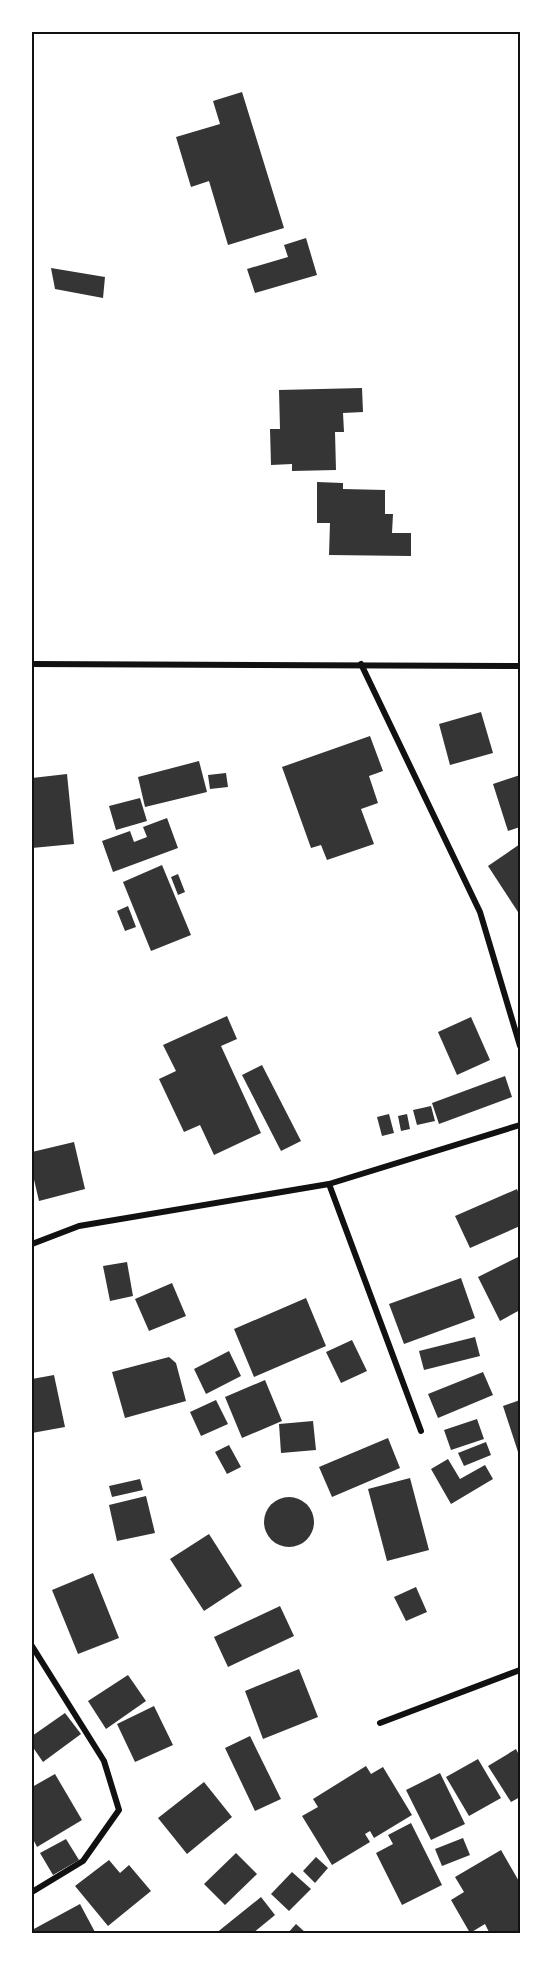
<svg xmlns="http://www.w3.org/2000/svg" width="552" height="1965" font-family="Manrope,sans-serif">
	<rect width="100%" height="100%" fill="#fff"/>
	<!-- building -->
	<g fill="#353535">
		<polygon points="242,92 284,228 228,245 209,181 191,187 176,137 220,124 213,101"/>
		<polygon points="306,238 317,275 255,293 247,269 288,257 284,245"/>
		<polygon points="51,268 105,277 103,298 55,289"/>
		<polygon points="362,388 363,412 343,413 344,432 335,432 336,470 292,471 292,464 271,465 270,429 280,429 279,390"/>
		<polygon points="317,482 343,483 343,489 385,490 385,514 393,514 392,533 411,533 411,556 329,555 330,523 317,523"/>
		<polygon points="481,712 493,753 450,765 439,724"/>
		<polygon points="370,736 383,771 369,776 378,803 361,809 374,844 327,860 321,845 311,848 282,767"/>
		<polygon points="199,761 207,792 145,807 138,777"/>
		<polygon points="226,773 228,787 210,789 208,775"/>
		<polygon points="67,774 74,844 32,848 32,778"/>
		<polygon points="520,775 520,827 508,831 493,784"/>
		<polygon points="140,798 147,821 116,830 109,806"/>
		<polygon points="167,818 178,848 113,872 102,841 130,831 134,842 147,837 143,827"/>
		<polygon points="520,844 520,915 488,866"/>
		<polygon points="162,865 191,935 151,951 123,882"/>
		<polygon points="178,874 185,892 178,895 171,877"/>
		<polygon points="128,906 136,927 125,931 117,911"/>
		<polygon points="227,1016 237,1039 221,1046 261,1133 214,1155 200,1125 184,1132 159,1079 176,1071 163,1045"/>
		<polygon points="471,1017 490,1060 457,1075 438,1032"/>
		<polygon points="262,1065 301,1141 281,1151 242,1075"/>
		<polygon points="505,1076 512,1097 439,1124 432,1103"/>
		<polygon points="431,1106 435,1121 417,1125 413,1110"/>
		<polygon points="389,1114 394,1133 382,1136 377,1117"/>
		<polygon points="407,1114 410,1129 401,1131 398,1116"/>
		<polygon points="74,1142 85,1189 39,1201 32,1171 32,1152"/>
		<polygon points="517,1189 520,1197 520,1226 470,1248 455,1216"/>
		<polygon points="520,1256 520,1310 500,1321 478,1277"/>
		<polygon points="127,1262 133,1296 110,1301 103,1266"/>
		<polygon points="461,1278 475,1318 404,1344 389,1304"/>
		<polygon points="172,1283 186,1316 149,1331 135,1299"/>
		<polygon points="306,1298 326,1346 254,1377 234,1329"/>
		<polygon points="475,1337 480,1356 424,1370 419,1351"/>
		<polygon points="352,1340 367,1371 341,1383 326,1352"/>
		<polygon points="229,1351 241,1376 206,1394 194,1369"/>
		<polygon points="169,1357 176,1363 186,1401 125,1418 112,1372"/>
		<polygon points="483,1372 493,1395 438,1418 428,1394"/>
		<polygon points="54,1375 65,1427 32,1433 32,1379"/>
		<polygon points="265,1380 282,1421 242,1438 225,1397"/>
		<polygon points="216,1400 228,1424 201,1436 190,1412"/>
		<polygon points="520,1400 520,1458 503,1406"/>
		<polygon points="477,1419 484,1439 451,1450 444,1430"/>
		<polygon points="313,1421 316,1450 281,1453 279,1424"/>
		<polygon points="388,1438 400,1468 332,1497 319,1467"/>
		<polygon points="486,1442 491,1455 464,1466 458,1453"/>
		<polygon points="229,1445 241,1467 227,1474 215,1452"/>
		<polygon points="448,1459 460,1479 485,1465 493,1479 451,1504 431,1469"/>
		<polygon points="410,1478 429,1550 387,1561 368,1489"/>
		<polygon points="140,1479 143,1490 112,1497 109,1486"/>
		<polygon points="146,1496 155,1533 117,1541 109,1505"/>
		<circle cx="289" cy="1522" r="25"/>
		<polygon points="209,1534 242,1586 204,1611 170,1559"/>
		<polygon points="93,1573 119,1638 78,1654 52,1590"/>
		<polygon points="416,1587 427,1612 406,1621 394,1597"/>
		<polygon points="280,1606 294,1636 228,1667 214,1637"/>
		<polygon points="299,1669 318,1717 263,1739 245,1691"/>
		<polygon points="128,1675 146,1701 106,1729 88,1701"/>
		<polygon points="154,1706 173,1745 135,1762 117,1724"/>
		<polygon points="65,1713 81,1734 43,1762 32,1746 32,1736"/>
		<polygon points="250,1736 281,1799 255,1811 225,1748"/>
		<polygon points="516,1749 520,1757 520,1797 511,1802 488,1766"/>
		<polygon points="478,1759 501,1798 469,1816 446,1777"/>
		<polygon points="366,1766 371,1774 383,1767 412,1815 374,1838 370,1831 365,1834 370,1842 332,1865 302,1816 318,1807 313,1799"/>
		<polygon points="440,1773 465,1824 431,1840 406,1790"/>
		<polygon points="55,1774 82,1820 37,1847 32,1837 32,1787"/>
		<polygon points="204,1782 232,1817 187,1854 158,1818"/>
		<polygon points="411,1823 442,1885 402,1905 376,1853 393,1844 388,1835"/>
		<polygon points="463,1838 470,1855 442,1866 435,1849"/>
		<polygon points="66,1839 79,1860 53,1875 40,1853"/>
		<polygon points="501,1850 520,1883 520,1930 515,1934 490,1934 485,1924 470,1933 451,1900 464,1892 455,1877"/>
		<polygon points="236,1853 257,1874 225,1905 204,1884"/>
		<polygon points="316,1857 328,1868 315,1883 303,1871"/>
		<polygon points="109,1860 120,1873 129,1865 151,1891 108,1926 75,1886"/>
		<polygon points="292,1872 311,1889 289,1911 271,1894"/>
		<polygon points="261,1897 275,1915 252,1934 215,1934"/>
		<polygon points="80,1904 96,1934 32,1934 32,1930"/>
		<polygon points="296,1924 307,1934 287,1934"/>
	</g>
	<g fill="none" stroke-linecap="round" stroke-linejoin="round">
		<!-- minor -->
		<g stroke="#111" stroke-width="6">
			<polyline points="32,664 520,666"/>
			<polyline points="361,664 480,912 520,1046"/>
			<polyline points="329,1184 421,1431"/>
			<polyline points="32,1244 79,1226 329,1184 520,1125"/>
			<polyline points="32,1646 104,1761 119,1810 83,1861 32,1892"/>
			<polyline points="380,1723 520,1670"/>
		</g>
	</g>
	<!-- border -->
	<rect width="552" height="1965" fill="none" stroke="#ffffff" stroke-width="66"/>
	<rect x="33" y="33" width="486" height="1899" fill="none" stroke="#111" stroke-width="2"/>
</svg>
